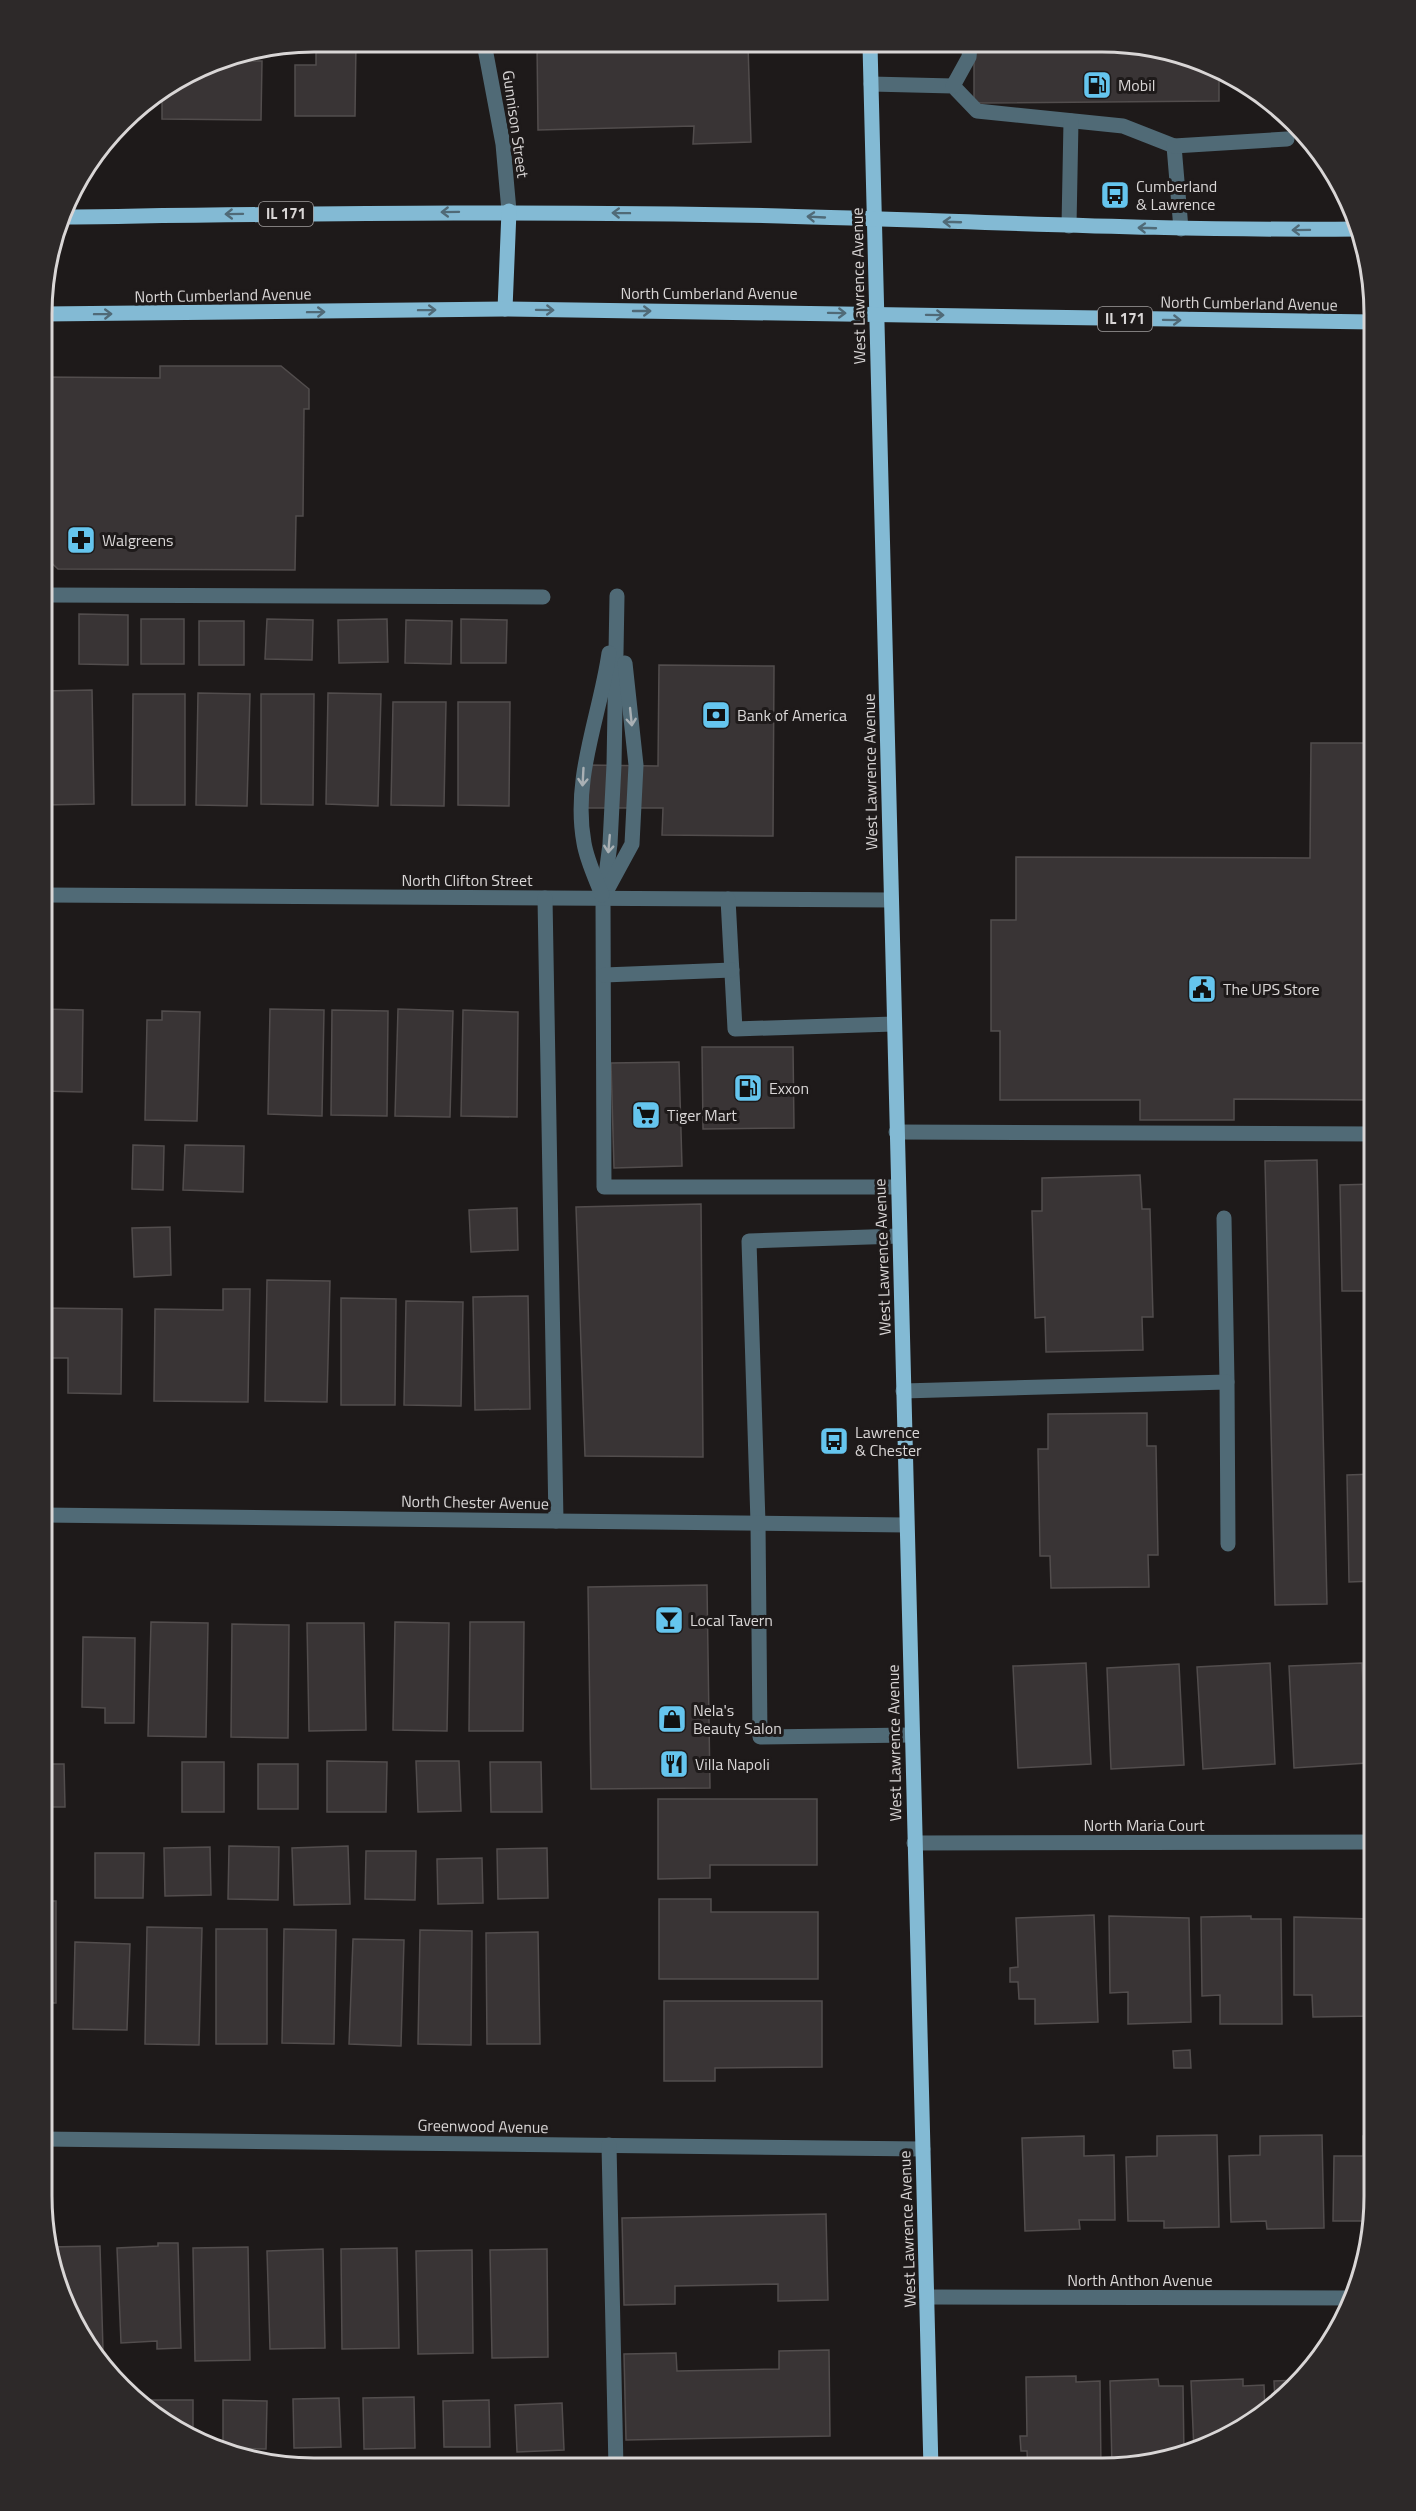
<svg xmlns="http://www.w3.org/2000/svg" width="1416" height="2511" font-family="'Titillium Web',sans-serif">
	<rect width="100%" height="100%" fill="#1e1a1a"/>
	<!-- building -->
	<g fill="#393435" stroke="#524d4d" stroke-width="1.5">
		<polygon points="316,42 356,42 355,116 295,116 295,65 316,65"/>
		<polygon points="537,43 748,45 751,142 693,144 694,126 538,130"/>
		<polygon points="974,46 1154,47 1219,69 1219,101 974,103"/>
		<polygon points="220,61 262,61 261,120 162,119 162,93 211,63"/>
		<polygon points="160,366 281,366 309,389 309,409 304,409 303,516 296,516 295,570 58,569 44,556 44,377 160,378"/>
		<polygon points="79,614 128,615 128,665 79,664"/>
		<rect x="141" y="619" width="43" height="45"/>
		<polygon points="267,619 313,620 312,660 265,659"/>
		<polygon points="387,619 388,662 339,663 338,620"/>
		<polygon points="461,619 507,620 506,663 461,663"/>
		<polygon points="406,620 452,621 451,664 405,663"/>
		<rect x="199" y="621" width="45" height="44"/>
		<polygon points="659,665 774,666 773,836 662,835 663,808 587,808 587,765 658,766"/>
		<polygon points="92,690 94,804 44,805 44,691"/>
		<polygon points="198,693 250,694 247,806 196,805"/>
		<polygon points="328,693 381,694 378,806 326,804"/>
		<polygon points="133,694 185,694 185,805 132,805"/>
		<polygon points="261,694 314,694 313,805 261,804"/>
		<polygon points="393,702 446,702 444,806 391,805"/>
		<polygon points="458,702 510,702 509,806 458,805"/>
		<polygon points="1311,743 1374,743 1374,1100 1234,1099 1234,1120 1140,1120 1140,1100 1000,1100 1000,1031 991,1031 991,920 1016,920 1016,857 1310,858"/>
		<polygon points="43,1009 83,1010 82,1092 43,1091"/>
		<polygon points="270,1009 324,1010 322,1116 268,1114"/>
		<polygon points="398,1009 453,1011 450,1117 395,1116"/>
		<polygon points="332,1010 388,1011 387,1116 331,1115"/>
		<polygon points="463,1010 518,1012 517,1117 461,1116"/>
		<polygon points="162,1011 200,1012 197,1121 145,1120 147,1020 162,1020"/>
		<polygon points="702,1047 793,1047 794,1128 703,1129"/>
		<polygon points="679,1062 682,1166 614,1168 611,1063"/>
		<polygon points="133,1145 164,1146 163,1190 132,1189"/>
		<polygon points="185,1145 244,1146 243,1192 183,1190"/>
		<polygon points="1317,1160 1327,1604 1275,1605 1265,1161"/>
		<polygon points="1140,1175 1142,1209 1150,1209 1153,1317 1142,1317 1143,1350 1046,1352 1045,1317 1035,1318 1032,1211 1042,1211 1042,1178"/>
		<polygon points="1374,1184 1374,1291 1342,1291 1340,1185"/>
		<polygon points="701,1204 703,1457 585,1456 576,1207"/>
		<polygon points="517,1208 518,1250 471,1252 469,1210"/>
		<polygon points="170,1227 171,1275 134,1277 132,1228"/>
		<rect x="43" y="1228" width="9" height="48"/>
		<polygon points="267,1280 330,1281 327,1402 265,1401"/>
		<polygon points="223,1289 250,1289 248,1402 154,1401 155,1309 223,1310"/>
		<polygon points="528,1296 530,1409 475,1410 473,1297"/>
		<polygon points="341,1298 396,1299 395,1405 341,1405"/>
		<polygon points="406,1301 463,1302 461,1406 404,1405"/>
		<polygon points="43,1308 122,1309 121,1394 68,1393 68,1358 43,1358"/>
		<polygon points="1147,1413 1147,1446 1156,1446 1158,1555 1148,1555 1149,1587 1051,1588 1050,1556 1040,1556 1038,1449 1048,1449 1048,1414"/>
		<polygon points="1374,1474 1374,1581 1349,1582 1347,1475"/>
		<polygon points="707,1585 710,1788 591,1789 588,1587"/>
		<polygon points="151,1622 208,1623 206,1737 148,1736"/>
		<polygon points="395,1622 449,1623 447,1731 393,1730"/>
		<polygon points="470,1622 524,1622 523,1731 469,1731"/>
		<polygon points="307,1623 364,1623 366,1730 309,1731"/>
		<polygon points="232,1624 289,1625 288,1738 231,1737"/>
		<polygon points="83,1637 135,1638 134,1723 105,1723 105,1708 82,1707"/>
		<polygon points="1086,1663 1091,1764 1018,1768 1013,1666"/>
		<polygon points="1270,1663 1275,1764 1203,1769 1197,1667"/>
		<polygon points="1362,1663 1367,1763 1294,1768 1289,1666"/>
		<polygon points="1179,1664 1184,1765 1111,1769 1107,1668"/>
		<polygon points="327,1761 387,1762 386,1812 327,1812"/>
		<polygon points="416,1761 459,1761 461,1811 418,1812"/>
		<rect x="182" y="1762" width="42" height="50"/>
		<polygon points="490,1762 541,1762 542,1812 491,1812"/>
		<polygon points="43,1764 64,1764 65,1807 42,1807"/>
		<rect x="258" y="1764" width="40" height="45"/>
		<polygon points="658,1799 817,1799 817,1865 710,1865 710,1878 658,1879"/>
		<polygon points="229,1846 279,1847 278,1900 228,1899"/>
		<polygon points="348,1846 350,1904 294,1905 292,1848"/>
		<polygon points="210,1847 211,1895 165,1896 164,1848"/>
		<polygon points="547,1848 548,1898 498,1899 497,1849"/>
		<polygon points="366,1851 416,1851 415,1900 365,1899"/>
		<polygon points="95,1853 144,1853 143,1898 95,1898"/>
		<polygon points="482,1858 483,1903 438,1904 437,1859"/>
		<polygon points="659,1899 711,1899 711,1912 818,1912 818,1979 659,1979"/>
		<rect x="42" y="1901" width="14" height="102"/>
		<polygon points="1094,1915 1098,2022 1035,2024 1035,1999 1019,1999 1018,1982 1010,1982 1010,1968 1018,1967 1016,1918"/>
		<polygon points="1109,1916 1189,1918 1191,2022 1128,2024 1128,1992 1110,1993"/>
		<polygon points="1251,1916 1251,1919 1281,1919 1282,2024 1220,2024 1220,1995 1202,1996 1201,1917"/>
		<polygon points="1294,1917 1373,1919 1373,2016 1313,2017 1312,1995 1294,1995"/>
		<polygon points="147,1927 202,1928 199,2045 145,2044"/>
		<rect x="216" y="1929" width="51" height="115"/>
		<polygon points="284,1929 336,1930 334,2044 282,2043"/>
		<polygon points="420,1930 472,1931 471,2045 418,2044"/>
		<polygon points="538,1932 540,2044 487,2044 486,1933"/>
		<polygon points="353,1939 404,1940 401,2046 349,2044"/>
		<polygon points="75,1942 130,1944 127,2030 73,2029"/>
		<polygon points="664,2001 822,2001 822,2067 715,2068 715,2081 664,2081"/>
		<polygon points="1190,2050 1191,2068 1174,2068 1173,2051"/>
		<polygon points="1217,2135 1219,2227 1164,2228 1164,2221 1128,2221 1126,2157 1157,2156 1157,2136"/>
		<polygon points="1322,2135 1324,2228 1267,2229 1266,2221 1231,2222 1229,2156 1260,2155 1260,2136"/>
		<polygon points="1084,2136 1084,2156 1114,2155 1115,2220 1079,2220 1080,2229 1025,2231 1022,2138"/>
		<polygon points="1363,2136 1373,2137 1373,2214 1370,2228 1370,2221 1333,2221 1334,2156 1363,2156"/>
		<polygon points="826,2214 828,2300 778,2301 778,2284 675,2286 675,2304 624,2305 622,2218"/>
		<polygon points="158,2243 178,2243 181,2348 157,2349 157,2341 121,2343 117,2248 158,2246"/>
		<polygon points="100,2246 103,2350 92,2350 57,2284 50,2247"/>
		<polygon points="248,2247 250,2360 195,2361 193,2248"/>
		<polygon points="397,2248 399,2348 342,2349 341,2249"/>
		<polygon points="323,2249 325,2348 270,2349 267,2251"/>
		<polygon points="547,2249 548,2357 492,2358 490,2250"/>
		<polygon points="472,2250 473,2353 418,2354 416,2251"/>
		<polygon points="829,2350 830,2436 626,2440 624,2354 676,2353 677,2371 779,2369 779,2351"/>
		<polygon points="1076,2376 1076,2382 1100,2381 1101,2469 1028,2469 1027,2451 1021,2451 1020,2436 1027,2436 1026,2377"/>
		<polygon points="1158,2379 1159,2386 1183,2386 1184,2455 1112,2467 1110,2381"/>
		<polygon points="1243,2379 1243,2386 1264,2385 1265,2412 1253,2423 1194,2452 1191,2381"/>
		<polygon points="1299,2380 1275,2402 1274,2381"/>
		<polygon points="414,2397 415,2448 364,2449 363,2398"/>
		<polygon points="339,2398 341,2447 294,2448 293,2399"/>
		<polygon points="148,2400 193,2400 193,2438 148,2412"/>
		<polygon points="223,2400 267,2401 266,2449 223,2448"/>
		<polygon points="489,2400 490,2447 444,2447 443,2401"/>
		<polygon points="562,2403 564,2450 517,2452 515,2405"/>
		<polygon points="342,2462 342,2467 290,2467 290,2464"/>
		<polygon points="473,2464 473,2467 424,2467 424,2465"/>
		<polygon points="564,2465 564,2467 520,2467 520,2466"/>
	</g>
	<g fill="none" stroke-linecap="round" stroke-linejoin="round">
		<!-- minor -->
		<g stroke="#506a76" stroke-width="15">
			<polyline points="484,43 503,144 509,211"/>
			<polyline points="871,84 953,86 977,111 1123,126 1174,146 1181,229"/>
			<polyline points="953,86 969,57 970,46"/>
			<polyline points="1174,146 1287,139"/>
			<polyline points="1069,226 1071,121"/>
			<polyline points="44,595 543,597"/>
			<polyline points="617,596 614,765 610,844 603,898 604,1187 898,1187"/>
			<polyline points="607,890 632,844 636,765 625,663"/>
			<polyline points="44,895 891,900"/>
			<path d="M602,895c-6,-16 -15,-34 -18,-52 -12,-65 16,-127 25,-190"/>
			<polyline points="545,898 556,1521"/>
			<polyline points="728,899 735,1029 894,1024"/>
			<polyline points="604,975 732,970"/>
			<polyline points="896,1132 1374,1134"/>
			<polyline points="1224,1218 1227,1382"/>
			<polyline points="899,1236 749,1241 758,1523 760,1737 911,1735"/>
			<polyline points="903,1391 1227,1382 1228,1544"/>
			<polyline points="43,1515 906,1525"/>
			<polyline points="914,1843 1374,1842"/>
			<polyline points="42,2139 923,2149"/>
			<polyline points="609,2145 616,2468"/>
			<polyline points="927,2297 1354,2298"/>
		</g>
		<!-- major -->
		<g stroke="#83bad4" stroke-width="15">
			<polyline points="870,45 931,2469"/>
			<path d="M63,217c239,-3 478,-7 717,-1 193,5 386,15 580,13"/>
			<polyline points="505,309 509,211"/>
			<polyline points="44,314 505,309 1374,322"/>
		</g>
	</g>
	<!-- one-way arrows -->
	<defs><path id="oneway-shaft" d="M-6 0H5M1.5-3L5.5 0L1.5 3" fill="none" stroke-width="1.6" stroke-linecap="round" stroke-linejoin="round" transform="scale(1.5)"/></defs>
	<g stroke="#506a77">
		<use href="#oneway-shaft" transform="translate(450 212) rotate(179)"/>
		<use href="#oneway-shaft" transform="translate(621 213) rotate(-179)"/>
		<use href="#oneway-shaft" transform="translate(234 214) rotate(179)"/>
		<use href="#oneway-shaft" transform="translate(816 217) rotate(-177)"/>
		<use href="#oneway-shaft" transform="translate(952 222) rotate(-178)"/>
		<use href="#oneway-shaft" transform="translate(1147 228) rotate(-178)"/>
		<use href="#oneway-shaft" transform="translate(1301 230) rotate(179)"/>
		<use href="#oneway-shaft" transform="translate(427 310) rotate(-1)"/>
		<use href="#oneway-shaft" transform="translate(545 310) rotate(1)"/>
		<use href="#oneway-shaft" transform="translate(642 311)"/>
		<use href="#oneway-shaft" transform="translate(316 312) rotate(-1)"/>
		<use href="#oneway-shaft" transform="translate(837 313) rotate(1)"/>
		<use href="#oneway-shaft" transform="translate(103 314) rotate(-1)"/>
		<use href="#oneway-shaft" transform="translate(935 315) rotate(1)"/>
		<use href="#oneway-shaft" transform="translate(1172 320) rotate(1)"/>
	</g>
	<g stroke="#a9b0b4">
		<use href="#oneway-shaft" transform="translate(631 717) rotate(84)"/>
		<use href="#oneway-shaft" transform="translate(583 777) rotate(93)"/>
		<use href="#oneway-shaft" transform="translate(609 844) rotate(95)"/>
	</g>
	<!-- icons -->
	<defs>
		<g id="fuel-square" transform="scale(1.5)"><rect x="-9" y="-9" width="18" height="18" rx="4" fill="#65c5ee" stroke="#1e1a1a"/><path d="M-5.5-6h7V0h2V4h1.3V-2.5L3-4.5l.8-.8L6-3V5H2.5V1h-1V6h-7ZM-4.2-4.7v3.2H.2V-4.7Z" fill="#111"/></g>
		<g id="bus-square" transform="scale(1.5)"><rect x="-9" y="-9" width="18" height="18" rx="4" fill="#65c5ee" stroke="#1e1a1a"/><path d="M-5-6H5V4H4V6H2V4H-2V6H-4V4H-5ZM-3.5-4V0h7V-4ZM-3.5 1.2v1.5H-2V1.2ZM2 1.2v1.5H3.5V1.2Z" fill="#111"/></g>
		<g id="pharmacy-square" transform="scale(1.5)"><rect x="-9" y="-9" width="18" height="18" rx="4" fill="#65c5ee" stroke="#1e1a1a"/><path d="M-2-6h4v4h4v4h-4v4h-4v-4h-4v-4h4Z" fill="#111"/></g>
		<g id="bank-square" transform="scale(1.5)"><rect x="-9" y="-9" width="18" height="18" rx="4" fill="#65c5ee" stroke="#1e1a1a"/><path d="M-6-4H6V4H-6ZM0-2.3a2.3 2.3 0 1 0 0 4.6a2.3 2.3 0 1 0 0-4.6Z" fill="#111"/></g>
		<g id="civic-square" transform="scale(1.5)"><rect x="-9" y="-9" width="18" height="18" rx="4" fill="#65c5ee" stroke="#1e1a1a"/><path d="M-.6-6.5H3V-4.5H.6V-3L4-1V1h2V6H-6V1h2V-1L-.6-3ZM-1.2 2.5V6h2.4V2.5Z" fill="#111"/></g>
		<g id="supermarket-square" transform="scale(1.5)"><rect x="-9" y="-9" width="18" height="18" rx="4" fill="#65c5ee" stroke="#1e1a1a"/><path d="M-6-5.5h2.5l.6 2H6L4.5 2H-2.5L-4.4-4H-6ZM-1.5 3.2a1.3 1.3 0 1 0 .1 0ZM3 3.2a1.3 1.3 0 1 0 .1 0Z" fill="#111"/></g>
		<g id="bar-square" transform="scale(1.5)"><rect x="-9" y="-9" width="18" height="18" rx="4" fill="#65c5ee" stroke="#1e1a1a"/><path d="M-6-5H6L.8 .8V4.5H3.5V6h-7V4.5H-.8V.8Z" fill="#111"/></g>
		<g id="shop-square" transform="scale(1.5)"><rect x="-9" y="-9" width="18" height="18" rx="4" fill="#65c5ee" stroke="#1e1a1a"/><path d="M-5-2.5h2.3a2.7 3.5 0 0 1 5.4 0H5L5.5 6h-11ZM-1.5-2.5h3a1.5 2.3 0 0 0-3 0Z" fill="#111"/></g>
		<g id="restaurant-square" transform="scale(1.5)"><rect x="-9" y="-9" width="18" height="18" rx="4" fill="#65c5ee" stroke="#1e1a1a"/><path d="M-5-6h1v4h1v-4h1v4h1v-4h1v5L-1.5 .5V6h-2V.5L-5-1ZM5-6V6H3V1.5H1.5Q1.5-4 5-6Z" fill="#111"/></g>
	</defs>
	<g fill-rule="evenodd">
		<use href="#fuel-square" x="1097" y="85"/>
		<use href="#bus-square" x="1115" y="195"/>
		<use href="#pharmacy-square" x="81" y="540"/>
		<use href="#bank-square" x="716" y="715"/>
		<use href="#civic-square" x="1202" y="989"/>
		<use href="#fuel-square" x="748" y="1088"/>
		<use href="#supermarket-square" x="646" y="1115"/>
		<use href="#bus-square" x="834" y="1441"/>
		<use href="#bar-square" x="669" y="1620"/>
		<use href="#shop-square" x="672" y="1719"/>
		<use href="#restaurant-square" x="674" y="1764"/>
	</g>
	<g text-anchor="middle" stroke-width="6" stroke-linejoin="round" paint-order="stroke">
		<!-- shield labels -->
		<g fill="#1e1a1a" stroke="#a19e9e" stroke-width="1.5">
			<rect x="259" y="202" width="54" height="24" rx="4.5"/>
			<rect x="1098" y="307" width="54" height="24" rx="4.5"/>
		</g>
		<g font-size="15" font-weight="bold" fill="#d9d6d6">
			<text x="286" y="219">IL 171</text>
			<text x="1125" y="324">IL 171</text>
		</g>
		<!-- poi labels -->
		<g font-size="16" fill="#d9d6d6" stroke="#1e1a1a" text-anchor="start">
			<text x="1118" y="91">Mobil</text>
			<text x="1136" y="192">Cumberland<tspan x="1136" dy="18">&amp; Lawrence</tspan></text>
			<text x="102" y="546">Walgreens</text>
			<text x="737" y="721">Bank of America</text>
			<text x="1223" y="995">The UPS Store</text>
			<text x="769" y="1094">Exxon</text>
			<text x="667" y="1121">Tiger Mart</text>
			<text x="855" y="1438">Lawrence<tspan x="855" dy="18">&amp; Chester</tspan></text>
			<text x="690" y="1626">Local Tavern</text>
			<text x="693" y="1716">Nela's<tspan x="693" dy="18">Beauty Salon</tspan></text>
			<text x="695" y="1770">Villa Napoli</text>
		</g>
		<!-- street labels -->
		<g font-size="16" fill="#d9d6d6" stroke="#1e1a1a">
			<text transform="translate(516 124) rotate(82)" y="6">Gunnison Street</text>
			<text transform="translate(858 286) rotate(-91)" y="6">West Lawrence Avenue</text>
			<text x="709" y="299">North Cumberland Avenue</text>
			<text transform="translate(223 295) rotate(-1)" y="6">North Cumberland Avenue</text>
			<text transform="translate(1249 303) rotate(1)" y="6">North Cumberland Avenue</text>
			<text transform="translate(870 772) rotate(-91)" y="6">West Lawrence Avenue</text>
			<text x="467" y="886">North Clifton Street</text>
			<text transform="translate(882 1257) rotate(-92)" y="6">West Lawrence Avenue</text>
			<text transform="translate(475 1502) rotate(1)" y="6">North Chester Avenue</text>
			<text transform="translate(894 1743) rotate(-91)" y="6">West Lawrence Avenue</text>
			<text x="1144" y="1831">North Maria Court</text>
			<text transform="translate(483 2126) rotate(1)" y="6">Greenwood Avenue</text>
			<text transform="translate(907 2229) rotate(-92)" y="6">West Lawrence Avenue</text>
			<text x="1140" y="2286">North Anthon Avenue</text>
		</g>
	</g>
	<!-- crop -->
	<path d="M0 0H1416V2511H0ZM314 52H1102A262 262 0 0 1 1364 314V2196A262 262 0 0 1 1102 2458H314A262 262 0 0 1 52 2196V314A262 262 0 0 1 314 52Z" fill="#2d2929" fill-rule="evenodd"/>
	<path fill="none" stroke="#d9d6d6" stroke-width="3" d="M314 52H1102A262 262 0 0 1 1364 314V2196A262 262 0 0 1 1102 2458H314A262 262 0 0 1 52 2196V314A262 262 0 0 1 314 52Z"/>
</svg>
